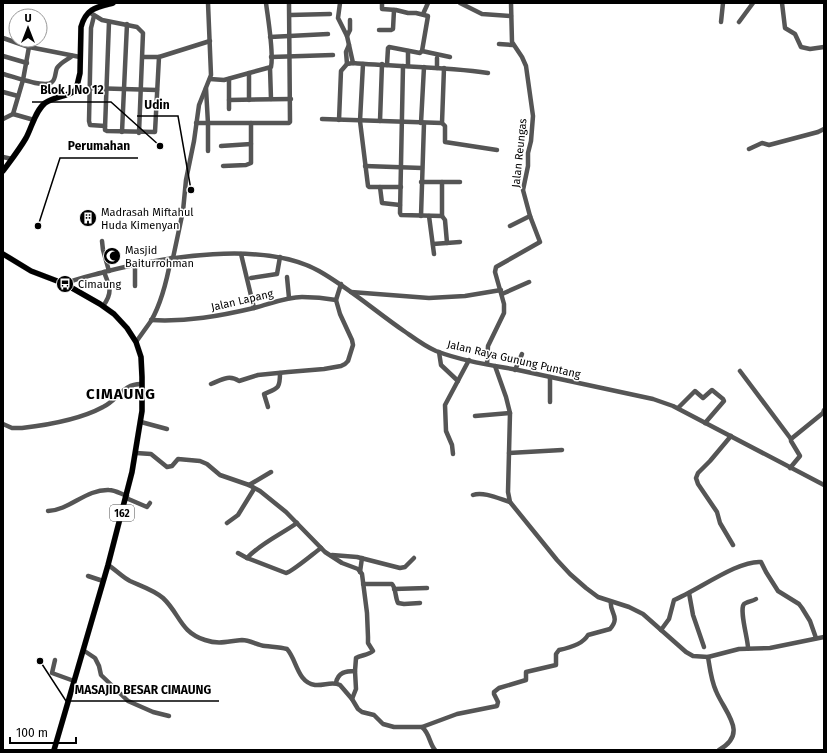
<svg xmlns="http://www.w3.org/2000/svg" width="827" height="753" font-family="'Fira Sans',sans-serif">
	<rect width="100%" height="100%" fill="#fff"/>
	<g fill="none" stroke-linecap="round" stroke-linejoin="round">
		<!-- major casing -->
		<g stroke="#dbdbdb" stroke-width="6">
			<g id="major">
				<path d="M3,171c8,-11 16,-21 23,-33 6,-11 9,-27 19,-35 10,-7 22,-6 31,-13l4,-17 1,-46c5,-19 16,-20 32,-24"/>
				<polyline points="3,254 31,271 65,284 100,304 114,314 127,328 136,342 141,357 142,377 142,411 132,472 108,565 54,750"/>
			</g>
		</g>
		<!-- minor -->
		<g stroke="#555" stroke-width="4.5">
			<polyline points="340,3 338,18 347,36 353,63"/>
			<polyline points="382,3 382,9 396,10 408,13 416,13 428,16 422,51"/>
			<polyline points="460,3 482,14 511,16"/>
			<polyline points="782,3 785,28 795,34 801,47 810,49 824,47"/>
			<polyline points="89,12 102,20 137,27 143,33 139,133"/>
			<polyline points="423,14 428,3"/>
			<polyline points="290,15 330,14"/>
			<polyline points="94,16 91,28 89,121 90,125 105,126"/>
			<polyline points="109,22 105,128 105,130 107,131 155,132 159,57 210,41"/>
			<polyline points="721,22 723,3"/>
			<polyline points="739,22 753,3"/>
			<polyline points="379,30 391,30 393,29 394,10"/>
			<polyline points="347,36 350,30 350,20"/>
			<polyline points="270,37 328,34"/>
			<polyline points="3,38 29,47 80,57"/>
			<polyline points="499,44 513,45"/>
			<polyline points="3,56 27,63"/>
			<polyline points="143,57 159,57"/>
			<polyline points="271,57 333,55"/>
			<polyline points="347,64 346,52 349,45"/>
			<polyline points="363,64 360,121 368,186 369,187 380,187 382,203 400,205"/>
			<polyline points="387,65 388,48 389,47 420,53 422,51 450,57"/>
			<polyline points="403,66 400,213 401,215 442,216 442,182"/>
			<polyline points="408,66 408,51"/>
			<polyline points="270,68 271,99"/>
			<polyline points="437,68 437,58"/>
			<polyline points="444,68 442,123 445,126 445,142 497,150"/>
			<polyline points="249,73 249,100"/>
			<path d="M3,74c9,2 42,15 49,8 4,-3 3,-10 5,-14 4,-6 10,-8 15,-12"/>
			<path d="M210,79l14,1 47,-13c3,-14 -3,-48 -5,-64"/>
			<polyline points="89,88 157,90"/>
			<polyline points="206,88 208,124 208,151"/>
			<polyline points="3,92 18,96"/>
			<polyline points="229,100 291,99"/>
			<polyline points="229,109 229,79"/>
			<polyline points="13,114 23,80 29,47"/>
			<polyline points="3,119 13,114 34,120"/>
			<polyline points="322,119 442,123"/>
			<path d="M339,120l2,-49 6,-7 6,-1c45,4 91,3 135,10"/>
			<polyline points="380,121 382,64"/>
			<polyline points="196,123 289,123 290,122 289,3"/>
			<polyline points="421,123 424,67"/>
			<polyline points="122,132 127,24"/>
			<polyline points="221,146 251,144"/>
			<polyline points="749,149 762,143 769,145 818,132 824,129"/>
			<polyline points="3,157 12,159"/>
			<polyline points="223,166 246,165 251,163 251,123"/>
			<polyline points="365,166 422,168"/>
			<polyline points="421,182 460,182"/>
			<polyline points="380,187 401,187"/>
			<polyline points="421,216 424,123"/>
			<polyline points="429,216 434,254"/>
			<polyline points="442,216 445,220 447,243"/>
			<polyline points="510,226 530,216"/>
			<polyline points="102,241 103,250 109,271"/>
			<polyline points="433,244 460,242"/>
			<polyline points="241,254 254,308"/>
			<polyline points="173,258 183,211 186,180 194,141 199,105 211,75 208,3"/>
			<polyline points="135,264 135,286"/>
			<polyline points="287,277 289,298"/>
			<polyline points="251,278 277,274 280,257"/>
			<path d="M65,284c12,-6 25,-8 39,-12 59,-15 160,-32 215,-1 30,17 56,40 85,60 10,7 20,15 32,20 26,10 55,14 82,19 45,10 90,19 135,29l20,7 151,79"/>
			<polyline points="351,292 429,298 465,296 501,290"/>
			<polyline points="502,294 529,282"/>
			<path d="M103,306c10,-13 7,-19 1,-34"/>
			<path d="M151,320c36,2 69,-4 103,-12 16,-4 32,-11 48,-11 11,0 23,1 34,3"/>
			<path d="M136,342c5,-7 10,-14 15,-21 11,-19 16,-41 20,-63"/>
			<polyline points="439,352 441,365 458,381"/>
			<polyline points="487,364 488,346 504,313 504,304 495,272 496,267 540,242 530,216 523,190 528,166 528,153 531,141 533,116 526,66 522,57 512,42 511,3"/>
			<polyline points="495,366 506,397 510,413 508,492 510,502 557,560 570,574 586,588 598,597 629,607 643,614 686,652 693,656 708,657 739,649 770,648 824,637"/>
			<polyline points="515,370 522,354"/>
			<polyline points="740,371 791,439"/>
			<polyline points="550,377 550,402"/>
			<path d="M211,384c10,-4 18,-10 28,-3l19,-6 30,-3 36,-3 17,-3 4,-2 3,-3 5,-16 -1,-5 -12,-26 -4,-14 5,-16"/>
			<path d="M268,407l-4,-13c14,-6 16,-5 16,-21"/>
			<polyline points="678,408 695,391 703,398 712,390 723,399 724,401 705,423"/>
			<polyline points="475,416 510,413"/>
			<polyline points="141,422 167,429"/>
			<path d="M3,424l9,4h10c26,-3 57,-8 81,-21 15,-7 20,-24 39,-23"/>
			<polyline points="731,436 710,461 698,473 696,478 698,484 717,512 720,523 733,545"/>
			<path d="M136,453l15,1 16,13 5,-1 6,-7 22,2 7,3 13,11 29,10 11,6 26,21 39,40 17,11 16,6 4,5 5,39 1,24v6l5,8c-4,4 -12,4 -17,7l-1,13c-9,0 -17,1 -19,12"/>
			<polyline points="509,453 562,450"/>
			<polyline points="453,454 452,445 446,431 445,405 469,360"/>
			<polyline points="790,468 800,456 791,441 791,439 823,413 824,410"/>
			<polyline points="249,485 271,472"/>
			<path d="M473,495c10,-4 27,4 37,7"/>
			<polyline points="126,498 147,507 150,503"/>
			<path d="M48,511c22,-1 38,-22 61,-21 6,0 12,4 18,6"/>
			<polyline points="227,523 238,515 254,489"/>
			<path d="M238,553l9,5 39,15c6,-1 28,-20 35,-25"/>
			<polyline points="332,555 357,557 400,568 405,567 414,558"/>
			<path d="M247,558c14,-15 33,-23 50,-35"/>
			<path d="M108,565c8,5 14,12 22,16 11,5 24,9 33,17 17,16 17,34 42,42 15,5 23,1 37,0 8,0 15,5 23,6 8,1 15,1 22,3 10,11 10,33 28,36 9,1 17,-4 25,0l12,14 6,10 4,3 12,3 9,9 11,3h28c8,7 7,16 13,23"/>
			<polyline points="360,572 362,558"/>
			<polyline points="88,576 103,581"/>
			<path d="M363,584h29c4,4 3,13 6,19l6,1 16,-1"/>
			<polyline points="394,589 427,588"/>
			<polyline points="689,593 693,615 704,647"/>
			<path d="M661,630l8,-11 5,-19c23,-9 64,-40 87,-38l5,10 12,19 21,13 3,4 8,13 6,17"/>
			<path d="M748,648c0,-9 -9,-38 -4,-44 2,-2 9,-3 12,-5"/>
			<polyline points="83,650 95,658 99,666 101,675 128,701 153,712 169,716"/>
			<path d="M708,657c2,12 3,23 8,34 9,22 33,42 3,59"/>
			<polyline points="55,660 52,673 74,681"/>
			<polyline points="352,699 356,689 355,671"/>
			<path d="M422,727l35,-13 40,-8 1,-4 -4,-8v-2l5,-4 27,-8v-8l30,-7v-11l3,-4c10,-2 24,-6 29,-15l22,-6c11,-12 -1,-17 1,-27"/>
		</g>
		<!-- major -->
		<use href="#major" stroke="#000" stroke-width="5.5"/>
	</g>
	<!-- icons -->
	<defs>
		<g id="building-disc" transform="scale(0.9)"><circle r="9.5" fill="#000" stroke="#fff"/><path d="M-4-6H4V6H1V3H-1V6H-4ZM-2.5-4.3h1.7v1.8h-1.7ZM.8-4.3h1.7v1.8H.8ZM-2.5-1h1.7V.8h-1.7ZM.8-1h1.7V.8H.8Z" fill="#fff"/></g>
		<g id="mosque-disc" transform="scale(0.9)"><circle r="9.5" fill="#000" stroke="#fff"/><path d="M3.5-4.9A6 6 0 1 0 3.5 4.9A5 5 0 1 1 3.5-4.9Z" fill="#fff"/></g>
		<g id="bus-disc" transform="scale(0.9)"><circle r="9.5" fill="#000" stroke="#fff"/><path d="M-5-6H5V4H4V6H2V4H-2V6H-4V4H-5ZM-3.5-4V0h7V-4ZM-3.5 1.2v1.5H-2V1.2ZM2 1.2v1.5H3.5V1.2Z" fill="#fff"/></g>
	</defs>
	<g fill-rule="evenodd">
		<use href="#building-disc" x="88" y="218"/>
		<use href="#mosque-disc" x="112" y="256"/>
		<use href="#bus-disc" x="65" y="284"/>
	</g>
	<g text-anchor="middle" stroke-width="3" stroke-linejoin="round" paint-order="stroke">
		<!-- shield labels -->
		<rect fill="#fff" stroke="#4c4c4c" stroke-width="1" x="110" y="505" width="24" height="16" rx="3"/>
		<g font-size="10" font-weight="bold" fill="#000">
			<text x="122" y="517">162</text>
		</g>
		<!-- street labels -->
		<g font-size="11" fill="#000" stroke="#fff">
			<text transform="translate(519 153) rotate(-84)" y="4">Jalan Reungas</text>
			<text transform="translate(242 300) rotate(-13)" y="4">Jalan Lapang</text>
			<text transform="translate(514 359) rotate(13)" y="4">Jalan Raya Gunung Puntang</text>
		</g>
		<!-- poi labels -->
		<g font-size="11" fill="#000" stroke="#fff" text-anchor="start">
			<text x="101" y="216">Madrasah Miftahul<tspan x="101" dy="13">Huda Kimenyan</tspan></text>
			<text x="125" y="254">Masjid<tspan x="125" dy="13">Baiturrohman</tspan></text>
			<text x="78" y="288">Cimaung</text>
		</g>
		<!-- district labels -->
		<g font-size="15" font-weight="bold" letter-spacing="1" fill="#000" stroke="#fff">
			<text x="121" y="399">CIMAUNG</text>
		</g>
	</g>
	<!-- callouts -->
	<path fill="none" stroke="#000" stroke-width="1.5" d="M160 146L111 102H32M191 190L178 116H137M38 226L60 158H138M40 661L66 701H219"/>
	<g fill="#000" stroke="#fff" stroke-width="1.5">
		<circle cx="160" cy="146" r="4"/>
		<circle cx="191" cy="190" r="4"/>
		<circle cx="38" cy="226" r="4"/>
		<circle cx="40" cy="661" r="4"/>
	</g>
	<g font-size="12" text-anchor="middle" font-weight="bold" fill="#000" stroke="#fff" stroke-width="3" stroke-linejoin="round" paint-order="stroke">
		<text x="72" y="94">Blok J No 12</text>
		<text x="157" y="109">Udin</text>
		<text x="99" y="150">Perumahan</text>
		<text x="143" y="694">MASAJID BESAR CIMAUNG</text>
	</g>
	<!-- border -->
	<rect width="827" height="753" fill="none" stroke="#000000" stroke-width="8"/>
	<!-- north arrow -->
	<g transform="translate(28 28)"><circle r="19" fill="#ffffff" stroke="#999999"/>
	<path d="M0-3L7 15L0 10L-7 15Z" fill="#000000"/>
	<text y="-6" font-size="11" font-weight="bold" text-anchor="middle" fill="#000000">U</text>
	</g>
	<!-- scale -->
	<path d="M10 737v6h66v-6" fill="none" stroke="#000000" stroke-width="2"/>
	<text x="16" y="737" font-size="12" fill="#000000" stroke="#ffffff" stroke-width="3" paint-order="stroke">100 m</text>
</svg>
